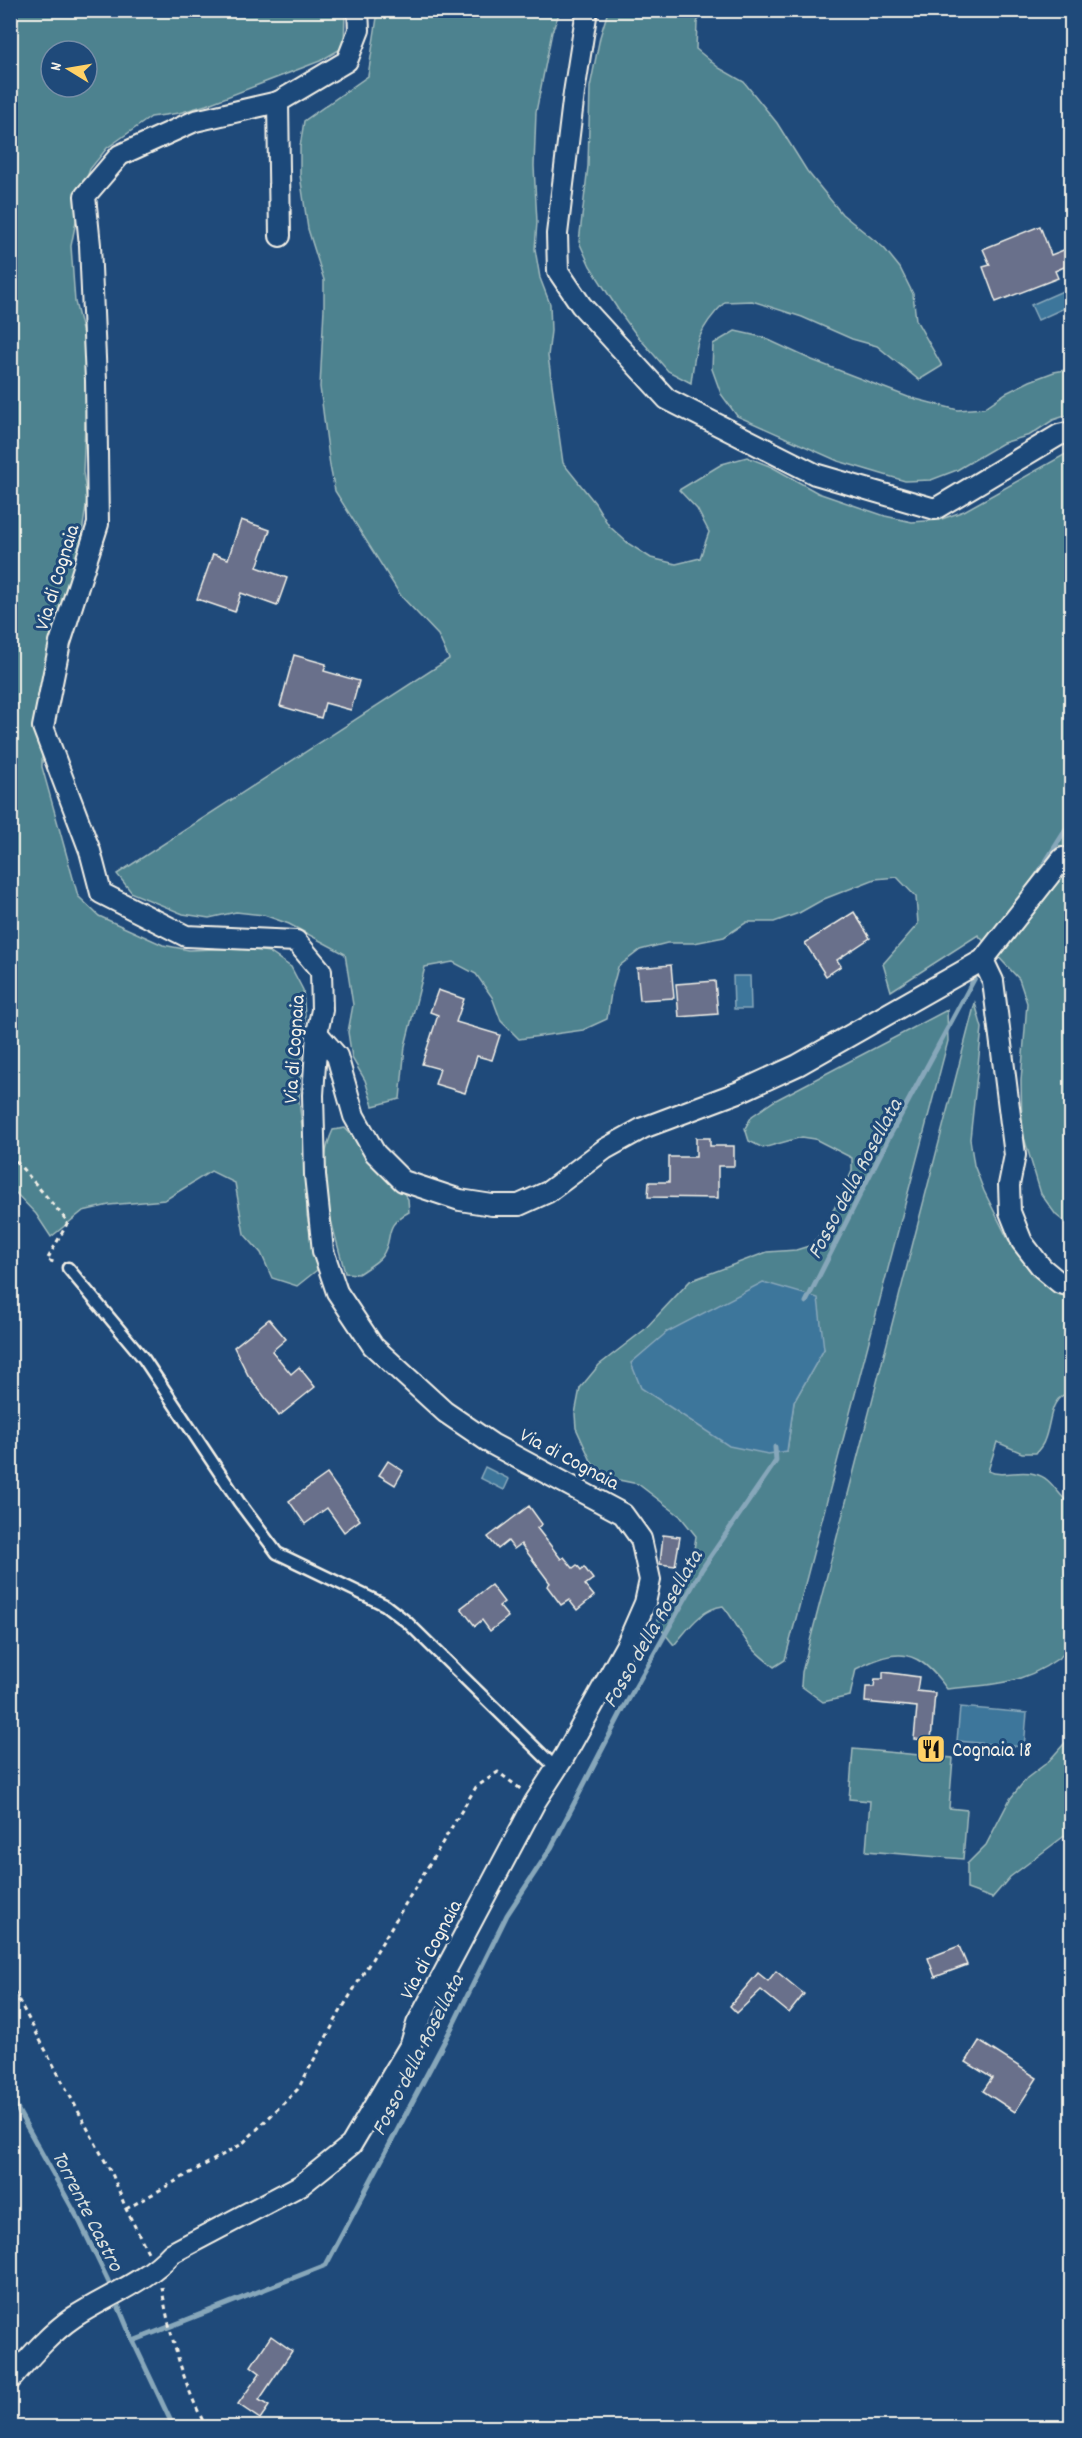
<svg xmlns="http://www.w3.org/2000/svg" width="1082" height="2438" font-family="Dekko,sans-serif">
	<rect width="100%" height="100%" fill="#1f4a7a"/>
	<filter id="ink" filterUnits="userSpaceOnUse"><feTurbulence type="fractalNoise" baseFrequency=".0167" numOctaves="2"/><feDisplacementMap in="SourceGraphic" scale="12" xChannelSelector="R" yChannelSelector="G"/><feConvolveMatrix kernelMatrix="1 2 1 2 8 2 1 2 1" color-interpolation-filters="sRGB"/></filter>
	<g filter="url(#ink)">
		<!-- green -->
		<g fill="#4e828f" stroke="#a1babc" stroke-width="1.5" fill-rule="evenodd">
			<path d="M10,11h335l-1,36 -24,14 -114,44 -27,8 -28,4 -44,31 -17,21 -8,22 -11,55 4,56 13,52 -5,118 4,27 -12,81 -32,134 -1,53 36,129 21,20 64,29 26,5 53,-2 27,4 22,15 12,23 2,26 -6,84 7,60 1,55 10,55 -20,16 -25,-8 -11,-25 -17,-19 -9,-51 -24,-12 -46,29 -56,5 -26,6 -32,26 -15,-23 -25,-26zM51,51h36v36h-36z"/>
			<polygon points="378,11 560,11 552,32 536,112 534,166 537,222 535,249 540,278 550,304 551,331 548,356 563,463 595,503 609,526 629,544 651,558 676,564 700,558 709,532 697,509 679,490 722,464 747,457 772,467 818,493 885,516 912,522 939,520 964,511 1071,451 1071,1227 1056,1215 1041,1194 1022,1131 1021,1081 1027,1003 1019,979 978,935 891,991 883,964 918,924 916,897 897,877 875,879 824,899 799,913 774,922 747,922 724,937 694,943 667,943 640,950 618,967 611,993 607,1019 583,1030 519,1039 501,1021 492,997 476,974 453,962 425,967 405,1046 400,1099 373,1106 365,1080 352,1058 348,1032 353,1005 345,954 289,924 264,915 236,912 209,918 183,914 132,893 117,874 449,659 438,635 401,596 335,491 330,466 320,387 324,308 324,280 308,229 300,175 300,147 304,121 368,76"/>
			<path d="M608,11h93l-4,12 -1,26 23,19 25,14 33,41 30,48 35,43 42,34 16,20 13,26 3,26 26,46 -23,14 -42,-34 -25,-7 -50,-22 -50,-16 -27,1c-29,29 -29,42 -34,81l-23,-12 -33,-38 -16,-22 -29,-45 -11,-24 9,-76 2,-79 10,-50z"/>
			<polygon points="735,331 762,337 812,360 908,397 958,410 984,408 1006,393 1030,381 1054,372 1071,369 1071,414 1053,420 1030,435 1003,443 957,470 931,480 905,481 838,461 737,416 721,394 712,369 713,344"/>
			<path d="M975,1003l7,25 -12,111 4,26 10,26 24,48 34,42 30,14 -1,97c-23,5 -19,31 -27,49 -1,4 -5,8 -8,12h-14l-25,-11 -9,29c16,7 31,-2 47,3 18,4 22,22 36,30v144c-40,36 -73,36 -124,41 -29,-40 -48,-42 -91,-20l-6,27 -27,6 -22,-16 1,-14z"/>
			<path d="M947,1010l1,31 -163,619 -11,7c-10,-8 -22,-17 -29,-28 -8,-11 -13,-23 -22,-33 -22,3 -34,22 -49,39l-18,-22c6,-25 25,-41 35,-64 3,-6 4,-16 5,-23l-16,-20 -42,-32 -24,-5 -22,-16 -16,-35 -1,-14 5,-26 19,-23 45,-35 46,-49 77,-29 29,-2 13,-4 9,-9 22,-39 12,-27v-13l-37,-19 -13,-2 -39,11 -14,-7 -4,-13 7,-12 22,-15zM667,1332l157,17 -30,53 -7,49z"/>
			<path d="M345,1128l55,60 8,11 1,13c-28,15 -14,25 -27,44 -5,7 -17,13 -24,18l-13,-1c-11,-45 -33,-99 -12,-143z"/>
			<polygon points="1071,1736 1071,1831 1010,1877 992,1898 967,1889 967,1864 986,1845 1010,1799 1027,1778 1048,1762"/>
			<polygon points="853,1749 953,1758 949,1808 967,1810 963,1859 866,1851 870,1801 849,1799"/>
		</g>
		<!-- water -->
		<g fill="#3e769b" stroke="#87a7ba" stroke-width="1.5">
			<polygon points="1065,290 1071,305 1038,320 1031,305"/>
			<polygon points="733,976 750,976 751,1009 734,1009"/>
			<polygon points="763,1282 818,1298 824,1349 794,1402 787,1451 768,1454 729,1446 641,1388 631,1363 667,1332"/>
			<polygon points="485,1467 509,1479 504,1490 480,1478"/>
			<polygon points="960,1707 1027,1713 1024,1747 957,1741"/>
		</g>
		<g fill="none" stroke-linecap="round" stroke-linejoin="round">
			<!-- stream -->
			<g stroke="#87a7ba" stroke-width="5">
				<polyline points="1034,880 1072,820"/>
				<polyline points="806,1302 889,1137 979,970"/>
				<polyline points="10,2096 80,2222 112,2289"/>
				<polyline points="115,2298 133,2341 174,2428"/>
				<polyline points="133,2341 326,2265 452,2027 507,1915 551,1848 622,1711 702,1569 776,1461 775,1447"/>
			</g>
		</g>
		<!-- building -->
		<g fill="#69708b" stroke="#f4f1e8" stroke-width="1.5">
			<polygon points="1040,226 1051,255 1071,247 1071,264 1055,271 1058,278 996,302 983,267 990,265 983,249"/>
			<polygon points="241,520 270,530 257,567 287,578 277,606 241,593 235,612 197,599 213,554 228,559"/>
			<polygon points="294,655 326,664 324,671 359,681 351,710 325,703 321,718 280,706"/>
			<polygon points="854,912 870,938 837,960 841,966 826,976 805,943"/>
			<polygon points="671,965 674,998 640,1000 637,968"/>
			<polygon points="715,981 718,1014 679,1017 676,984"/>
			<polygon points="438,990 464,999 456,1022 500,1035 492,1060 477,1056 465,1093 435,1084 440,1069 422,1064 438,1015 430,1012"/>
			<polygon points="696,1138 710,1138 710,1146 734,1146 734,1166 718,1166 718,1198 648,1197 649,1182 669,1182 669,1157 696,1157"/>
			<polygon points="269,1319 286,1339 272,1351 291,1374 299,1367 315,1387 279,1416 248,1375 234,1347"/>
			<polygon points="388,1461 403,1471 395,1485 379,1475"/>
			<polygon points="327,1474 360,1520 344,1532 327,1508 305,1524 289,1501"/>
			<polygon points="529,1506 542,1524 537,1528 561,1559 564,1557 573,1568 577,1565 581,1570 584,1567 593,1579 585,1585 594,1596 577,1610 569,1600 561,1605 547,1586 550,1583 521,1544 514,1549 508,1541 498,1549 488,1537"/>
			<polygon points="663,1535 680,1537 675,1566 660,1564"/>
			<polygon points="491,1585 504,1602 499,1606 508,1617 490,1631 482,1620 475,1626 461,1608"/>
			<polygon points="883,1672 919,1677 917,1691 935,1693 931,1740 914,1739 917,1707 865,1702 866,1687 874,1687 875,1679 883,1679"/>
			<polygon points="959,1946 967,1965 935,1977 928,1958"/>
			<polygon points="776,1971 804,1994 789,2013 761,1990 737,2013 730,2006 758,1973 768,1981"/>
			<polygon points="979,2041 1037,2078 1015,2112 983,2091 992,2078 966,2062"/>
			<polygon points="271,2336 292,2351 259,2400 269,2406 260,2419 238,2404 260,2373 251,2366"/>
		</g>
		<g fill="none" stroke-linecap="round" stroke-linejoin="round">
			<!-- lane casing -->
			<g stroke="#f4f1e8" stroke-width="15">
				<polyline id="lane" points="68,1268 144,1359 239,1502 277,1553 385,1605 407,1622 556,1768"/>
			</g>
			<!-- street casing -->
			<g stroke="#f4f1e8" stroke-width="24">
				<g id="street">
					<polyline points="587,10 574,93 557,234 558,271 581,305 667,399 815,474 935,509 1059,435 1072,432"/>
					<polyline points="280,236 278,102 347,61 359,30 358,10"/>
					<polyline points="983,960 993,981 1015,1155 1009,1185 1010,1212 1022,1242 1042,1268 1060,1283 1072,1286"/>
					<polyline points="317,1033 337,1056 354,1116 375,1153 403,1181 460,1200 492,1205 519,1205 548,1192 605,1149 643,1128 739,1092 798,1065 983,960 1063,858"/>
					<path d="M10,2380c20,-23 39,-46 64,-63 32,-21 72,-35 98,-64l129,-68 50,-40 60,-101 6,-20 118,-222 29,-45 63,-113 18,-41 5,-23 -9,-41 -18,-25 -131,-70 -47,-32 -72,-66 -36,-54 -14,-41 -8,-76 -2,-80 4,-62 5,-23 -1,-39 -25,-30 -110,-5 -85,-43 -11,-42 -47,-124 17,-84 38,-119 -2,-144 -6,-135 -5,-49 35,-41 75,-34 83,-19"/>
				</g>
			</g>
			<!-- path -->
			<g stroke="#f4f1e8" stroke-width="3" stroke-dasharray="4.5 4.5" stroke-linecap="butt">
				<polyline points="10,1154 68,1222 47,1260 57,1263"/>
				<polyline points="10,1984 113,2176 126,2209 148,2252"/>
				<polyline points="126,2209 242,2144 298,2089 340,2012 476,1787 498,1772 522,1790"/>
				<path d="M162,2287c5,40 24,106 45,141"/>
			</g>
			<!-- lane -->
			<use href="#lane" stroke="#1f4a7a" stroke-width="10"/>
			<!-- street -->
			<use href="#street" stroke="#1f4a7a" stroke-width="20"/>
		</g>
	</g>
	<!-- icons -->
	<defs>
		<g id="restaurant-square" transform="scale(1.5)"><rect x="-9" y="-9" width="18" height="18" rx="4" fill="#ffd166" stroke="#1f4a7a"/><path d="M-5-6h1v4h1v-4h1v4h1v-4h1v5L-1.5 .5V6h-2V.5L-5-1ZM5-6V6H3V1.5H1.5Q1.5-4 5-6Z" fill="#111"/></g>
	</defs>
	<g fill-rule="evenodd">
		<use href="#restaurant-square" x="931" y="1749"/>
	</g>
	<g text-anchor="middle" stroke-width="6" stroke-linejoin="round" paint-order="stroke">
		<!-- street labels -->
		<g font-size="21" fill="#f4f1e8" stroke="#1f4a7a">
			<text transform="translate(56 577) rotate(-73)" y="7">Via di Cognaia</text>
			<text transform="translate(293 1049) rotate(-86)" y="7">Via di Cognaia</text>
			<text transform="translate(570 1458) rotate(28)" y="7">Via di Cognaia</text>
			<text transform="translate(430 1949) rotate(-62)" y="7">Via di Cognaia</text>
		</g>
		<!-- poi labels -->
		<g font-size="21" fill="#f4f1e8" stroke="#1f4a7a" text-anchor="start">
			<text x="952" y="1756">Cognaia 18</text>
		</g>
		<!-- water labels -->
		<g font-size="22" font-style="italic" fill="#d9dfdc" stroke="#1f4a7a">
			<text transform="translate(853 1178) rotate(-62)" y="8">Fosso della Rosellata</text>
			<text transform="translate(651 1628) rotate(-60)" y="8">Fosso della Rosellata</text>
			<text transform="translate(416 2054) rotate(-63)" y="8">Fosso della Rosellata</text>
			<text transform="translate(89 2210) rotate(63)" y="8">Torrente Castro</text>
		</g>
	</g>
	<!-- margin -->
	<rect width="1082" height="2438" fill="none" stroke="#1f4a7a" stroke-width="36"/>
	<rect x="18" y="18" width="1046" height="2402" fill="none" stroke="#f4f1e8" stroke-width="2" filter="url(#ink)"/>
	<!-- north arrow -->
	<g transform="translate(69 69) rotate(281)"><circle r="28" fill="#1f4a7a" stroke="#748da6" stroke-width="1.5"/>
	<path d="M0-4.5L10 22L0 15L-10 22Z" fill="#ffd166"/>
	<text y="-9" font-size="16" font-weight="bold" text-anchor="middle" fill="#f4f1e8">N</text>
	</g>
</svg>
